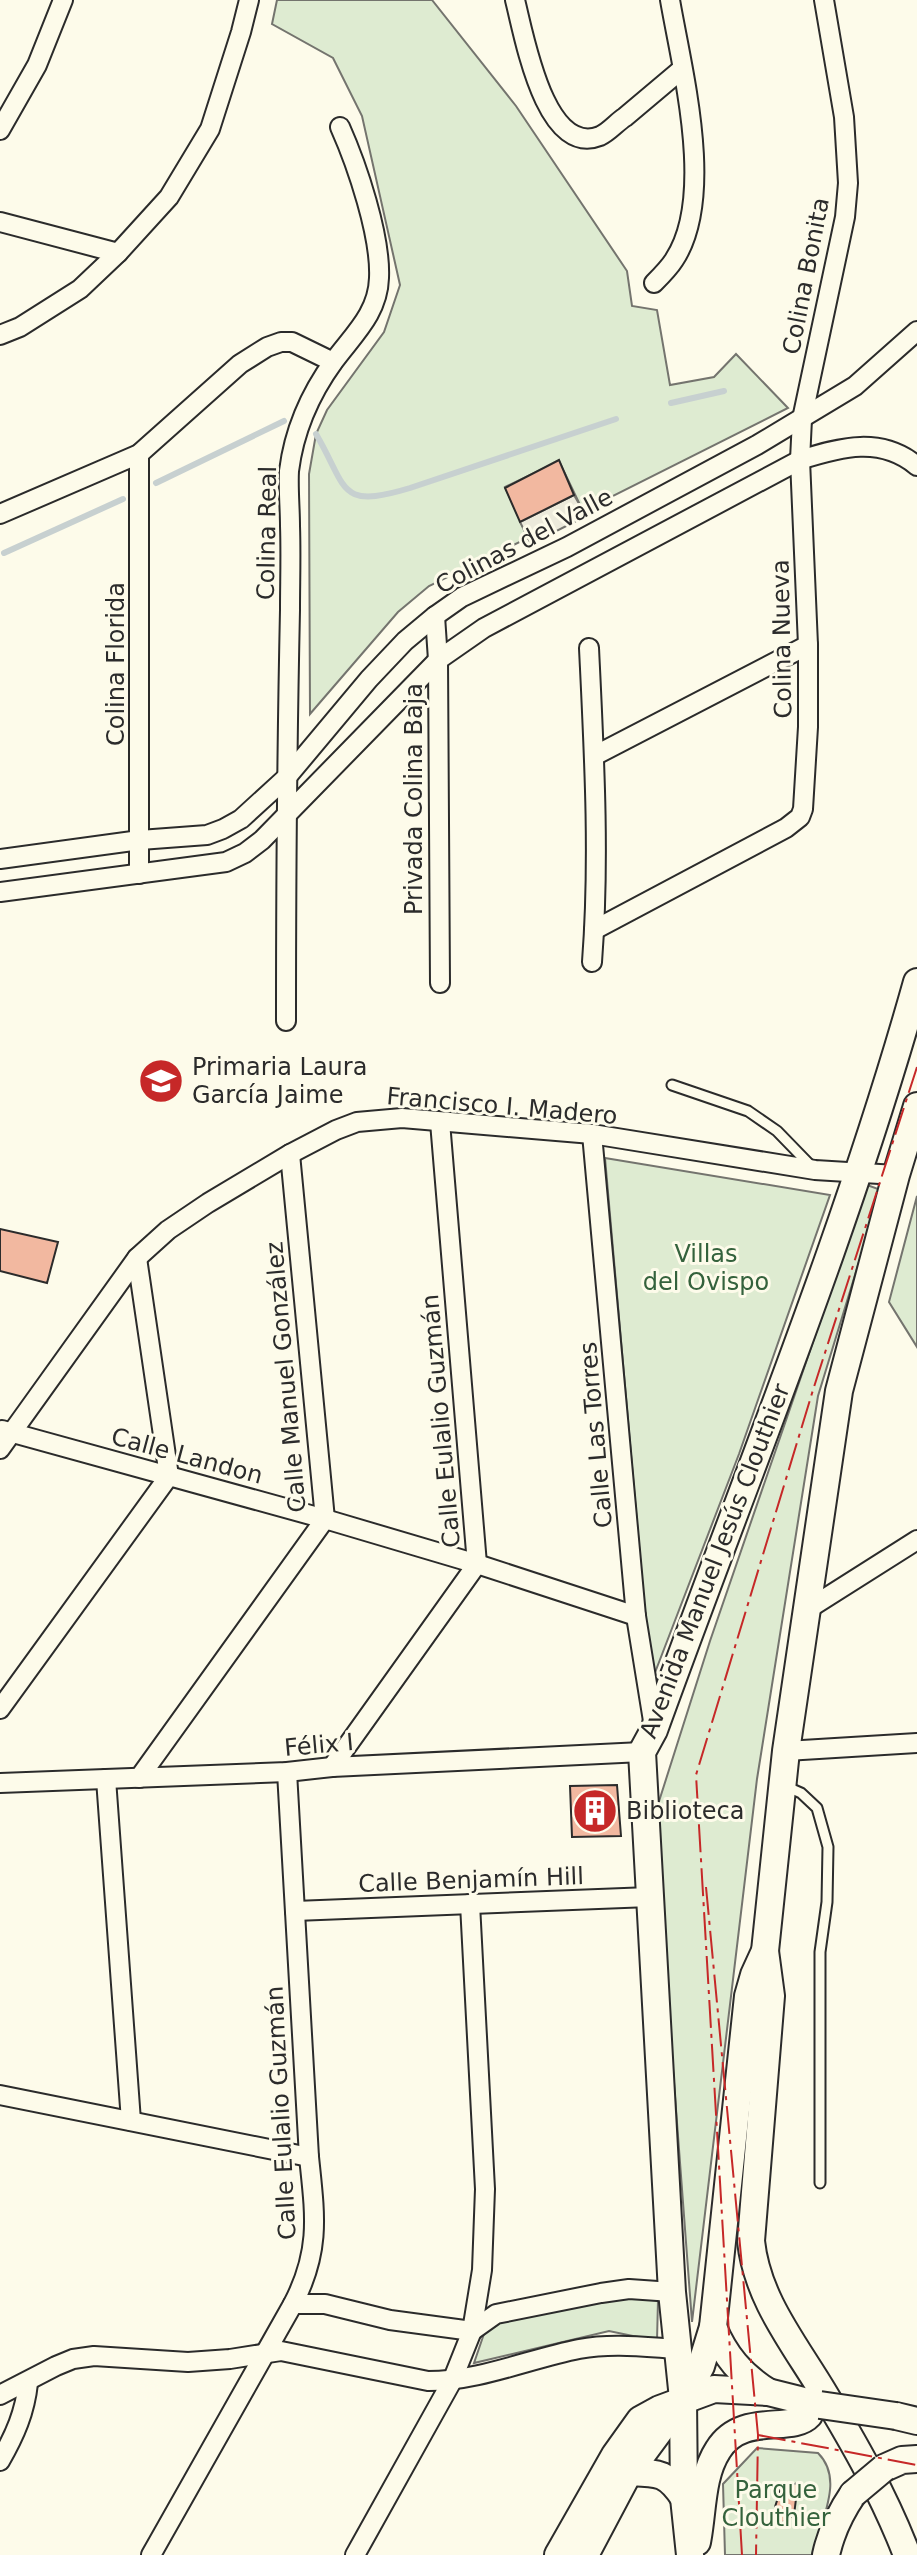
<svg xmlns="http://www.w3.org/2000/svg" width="917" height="2555" font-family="'DejaVu Sans',sans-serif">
	<rect width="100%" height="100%" fill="#fdfbea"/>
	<!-- green -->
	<g fill="#deebd1" stroke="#74746e" stroke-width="2">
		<polygon points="277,0 432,0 516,106 627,271 632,306 657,310 670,385 714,377 736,354 788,408 583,511 559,461 505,487 528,538 429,586 398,612 310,714 309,474 316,434 327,410 384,332 400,285 362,116 333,58 272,24"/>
		<polygon points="605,1158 830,1195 739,1454 651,1683"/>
		<polygon points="867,1185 881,1190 818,1396 757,1779 692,2322 654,1817 710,1641"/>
		<polygon points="917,1196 917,1347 889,1302"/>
		<polygon points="627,2296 658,2300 657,2341 609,2331 474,2363 487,2325"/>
		<path d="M757,2448l61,5c28,28 0,69 -3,102h-90l-2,-71z"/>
	</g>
	<!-- parking -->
	<polygon fill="#eceadb" stroke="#74746e" stroke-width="2" points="574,495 586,516 531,544 520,522"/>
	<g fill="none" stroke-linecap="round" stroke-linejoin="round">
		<!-- stream -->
		<g stroke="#c7d0d0" stroke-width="6">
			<polyline points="671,403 724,391"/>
			<path d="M316,434c32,54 21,76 94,54l206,-69"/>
			<polyline points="156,483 284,421"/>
			<polyline points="4,553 123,499"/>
		</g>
	</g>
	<!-- building -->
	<g fill="#f2b8a0" stroke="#2b2b2b" stroke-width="2">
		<polygon points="559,460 574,495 520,522 505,488"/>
		<polygon points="0,1229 58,1242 47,1283 0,1271"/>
		<polygon points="617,1785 621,1836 572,1837 570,1786"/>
		<polygon points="798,2483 794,2515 781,2523 775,2507 781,2488"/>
	</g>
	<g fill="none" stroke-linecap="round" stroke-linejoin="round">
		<!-- lane casing -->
		<g stroke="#2b2b2b" stroke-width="13">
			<g id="lane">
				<polyline points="672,1085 748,1111 777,1131 811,1166"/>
				<polyline points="785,1786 801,1793 817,1808 828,1847 827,1902 820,1952 820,2183"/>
			</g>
		</g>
		<!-- street casing -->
		<g stroke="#2b2b2b" stroke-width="22">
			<g id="street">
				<path d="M515,0c9,35 30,158 85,136 9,-4 17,-14 25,-19 19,-16 38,-32 57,-48"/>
				<polyline points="0,130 37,65 63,0"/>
				<polyline points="0,222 118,253"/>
				<path d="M654,283c7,-7 15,-15 20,-23 42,-63 8,-190 -4,-260"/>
				<polyline points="0,335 20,327 80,289 118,253 169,197 210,129 241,32 249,0"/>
				<polyline points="0,514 139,454 240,364 267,347 281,342 292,342 333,362"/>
				<polyline points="435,616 438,660 440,983"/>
				<path d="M589,648c5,104 11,210 3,314"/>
				<polyline points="594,756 808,645"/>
				<polyline points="0,859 140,840 207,835 223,829 241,819 287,777 369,679 405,641 435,616 462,597 567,547 757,445 855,386 917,331"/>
				<polyline points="139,874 139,454"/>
				<path d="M0,892l226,-30 19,-9 17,-13 176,-180 46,-32 316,-168c41,-13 81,-24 117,6"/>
				<polyline points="594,930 786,828 800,817 803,809 808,727 808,645 800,460 802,419 845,217 848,183 844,117 824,0"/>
				<path d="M286,1021c0,-137 1,-274 4,-411 0,-28 1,-56 0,-84 0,-18 -2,-37 -1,-55 5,-40 21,-77 45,-110 20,-27 44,-48 45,-83 2,-42 -22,-113 -39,-151"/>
				<polyline points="592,1134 636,1616 654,1727"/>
				<polyline points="2,1430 325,1519 477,1564 636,1616"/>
				<polyline points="0,1449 137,1258 168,1230 208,1203 290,1154 336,1130 357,1122 402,1118 592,1134 815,1170 896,1175"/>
				<polyline points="805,1611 917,1540"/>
				<polyline points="0,1709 169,1476 137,1258"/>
				<polyline points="786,1751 917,1743"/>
				<polyline points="332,1767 477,1564 440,1122"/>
				<polyline points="139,1778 325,1519 290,1154"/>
				<polyline points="106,1779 131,2121"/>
				<polyline points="0,1783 287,1772 332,1767 642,1752"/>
				<polyline points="295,1911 650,1897"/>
				<polyline points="0,2095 309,2157"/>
				<polyline points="293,2304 325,2304 390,2320 472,2331 496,2314 601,2293 629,2289 672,2292"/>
				<path d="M0,2395l56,-29 17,-7 21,-3 94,6 42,-3 51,-8 147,30c51,0 101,-22 151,-32 33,-6 65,-2 99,0"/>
				<path d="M0,2461c15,-26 25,-49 28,-78"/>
				<path d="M151,2555l142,-251c28,-54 22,-89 16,-147l-22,-385"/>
				<polyline points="355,2555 452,2381 472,2331 482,2270 485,2189 470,1904"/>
			</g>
		</g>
		<!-- secondary casing -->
		<g stroke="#2b2b2b" stroke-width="30">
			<g id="secondary">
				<path d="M765,1951l6,45 -20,245c6,57 42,101 71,149 32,53 63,107 85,165"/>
				<path d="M713,2327c12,29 28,48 55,65"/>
				<polyline points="896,2416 917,2421"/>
				<polyline points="884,2468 902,2460 917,2459"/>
				<path d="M629,2472c29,1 38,0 55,26"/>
				<path d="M697,2542c6,-30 4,-66 21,-92 24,-39 74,-16 91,-35 1,-2 4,-9 5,-11"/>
				<polyline points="558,2555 615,2455 640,2420 660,2409 714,2389 768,2392 820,2405"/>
				<polyline points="585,2555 629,2472 683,2399 701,2366 713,2327 748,1996 754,1975 765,1951 786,1751 839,1391 896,1175 917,1106"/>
				<path d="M690,2555l-6,-57 -1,-99 -11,-107 -30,-540 12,-22c90,-249 192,-494 263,-748"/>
				<path d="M826,2555c5,-23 14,-42 27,-61"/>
			</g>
		</g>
		<!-- lane -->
		<use href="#lane" stroke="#fdfbea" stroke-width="9"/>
		<!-- street -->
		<use href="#street" stroke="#fdfbea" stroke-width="18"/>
		<!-- secondary -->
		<use href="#secondary" stroke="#fdfbea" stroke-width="26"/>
		<!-- secondary-bridge casing -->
		<g stroke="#2b2b2b" stroke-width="30" stroke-linecap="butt">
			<g id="secondary-bridge">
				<polyline points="820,2405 896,2416"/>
				<polyline points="853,2494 884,2468"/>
			</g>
		</g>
		<!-- secondary-bridge -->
		<use href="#secondary-bridge" stroke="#fdfbea" stroke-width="26"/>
		<!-- power -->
		<g stroke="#c62828" stroke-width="2" stroke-dasharray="28 6 4 6" stroke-linecap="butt">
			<polyline points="706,1887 758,2435 756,2555"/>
			<polyline points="758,2435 917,2465"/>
			<polyline points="742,2555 696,1775 813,1390 917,1067"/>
		</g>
	</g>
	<!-- icons -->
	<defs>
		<g id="school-disc" transform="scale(2.3)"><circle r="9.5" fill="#c62828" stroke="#fdfbea"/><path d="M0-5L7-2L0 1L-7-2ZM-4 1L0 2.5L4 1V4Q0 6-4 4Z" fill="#fff"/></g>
		<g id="building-disc" transform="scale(2.3)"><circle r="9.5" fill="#c62828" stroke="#fdfbea"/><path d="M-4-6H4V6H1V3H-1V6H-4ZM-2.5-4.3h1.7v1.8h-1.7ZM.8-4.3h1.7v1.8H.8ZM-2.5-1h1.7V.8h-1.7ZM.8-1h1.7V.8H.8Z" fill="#fff"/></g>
	</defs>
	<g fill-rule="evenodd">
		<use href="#school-disc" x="161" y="1081"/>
		<use href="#building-disc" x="595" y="1811"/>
	</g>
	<g text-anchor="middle" stroke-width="6" stroke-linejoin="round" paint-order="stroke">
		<!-- street labels -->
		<g font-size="24" fill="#2b2b2b" stroke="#fdfbea">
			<text transform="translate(806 276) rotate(-79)" y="8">Colina Bonita</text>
			<text transform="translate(267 533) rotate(-89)" y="8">Colina Real</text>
			<text transform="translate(524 541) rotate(-28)" y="8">Colinas del Valle</text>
			<text transform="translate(782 639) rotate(-91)" y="8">Colina Nueva</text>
			<text transform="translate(116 664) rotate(-90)" y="8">Colina Florida</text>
			<text transform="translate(414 799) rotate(-90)" y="8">Privada Colina Baja</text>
			<text transform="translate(502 1106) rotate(5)" y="8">Francisco I. Madero</text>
			<text transform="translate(286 1377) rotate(-95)" y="8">Calle Manuel González</text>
			<text transform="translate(441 1421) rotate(-95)" y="8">Calle Eulalio Guzmán</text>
			<text transform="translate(596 1435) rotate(-95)" y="8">Calle Las Torres</text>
			<text transform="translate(187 1456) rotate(15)" y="8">Calle Landon</text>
			<text transform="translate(715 1561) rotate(-69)" y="8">Avenida Manuel Jesús Clouthier</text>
			<text transform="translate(319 1745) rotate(-5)" y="8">Félix I</text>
			<text transform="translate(471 1880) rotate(-2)" y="8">Calle Benjamín Hill</text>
			<text transform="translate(281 2113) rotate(-93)" y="8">Calle Eulalio Guzmán</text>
		</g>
		<!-- poi labels -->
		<g font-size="24" fill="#2b2b2b" stroke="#fdfbea" text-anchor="start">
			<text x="192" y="1075">Primaria Laura<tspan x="192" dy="28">García Jaime</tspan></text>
			<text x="626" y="1819">Biblioteca</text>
		</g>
		<!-- park labels -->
		<g font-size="24" fill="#34623c" stroke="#fdfbea">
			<text x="706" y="1262">Villas<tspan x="706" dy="28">del Ovispo</tspan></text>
			<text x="776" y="2498">Parque<tspan x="776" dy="28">Clouthier</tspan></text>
		</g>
	</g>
</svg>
